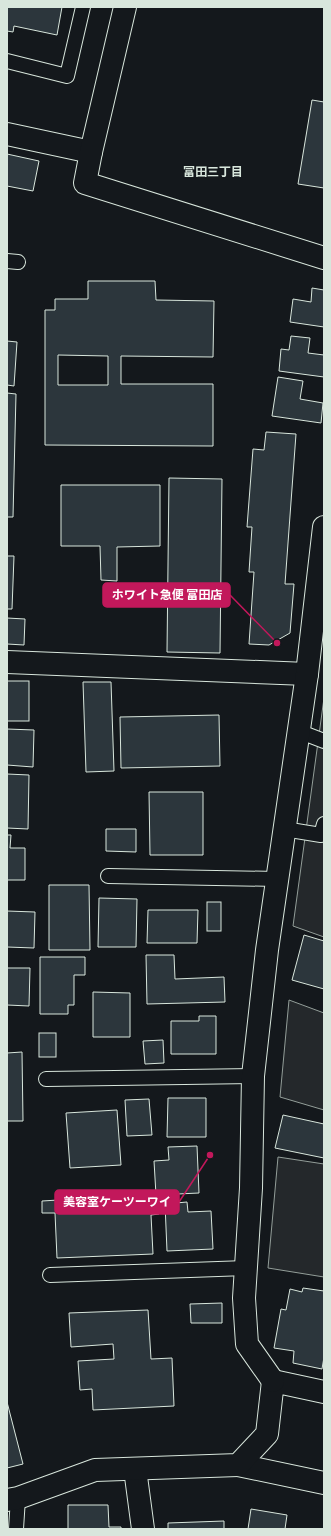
<svg xmlns="http://www.w3.org/2000/svg" width="331" height="1536" font-family="Barlow,'Noto Sans JP',sans-serif">
	<rect width="100%" height="100%" fill="#14181c"/>
	<!-- parking -->
	<g fill="#24282b" stroke="#939e99">
		<polygon points="324,698 324,937 293,926"/>
		<polygon points="289,1000 324,1013 324,1110 280,1097"/>
		<polygon points="278,1157 324,1164 324,1277 268,1268"/>
	</g>
	<!-- building -->
	<g fill="#2c363c" stroke="#d8e6dc" fill-rule="evenodd">
		<polygon points="7,7 62,7 57,35 14,26 13,32 7,31"/>
		<polygon points="312,100 324,102 324,188 298,184"/>
		<polygon points="7,154 39,161 33,191 7,186"/>
		<path d="M88,281h67l1,19 58,1 -1,56 -92,-1v28h92v62l-168,-1v-135h10v-11h33zM58,355l50,1v29h-50z"/>
		<polygon points="312,288 324,290 324,327 290,322 293,299 311,302"/>
		<polygon points="291,336 310,338 308,353 324,355 324,377 279,371 281,349 289,350"/>
		<polygon points="7,341 17,342 14,386 7,385"/>
		<polygon points="278,377 303,381 300,399 323,403 321,423 272,416"/>
		<polygon points="7,393 16,394 13,517 7,517"/>
		<polygon points="266,432 296,434 285,584 294,584 290,633 269,645 249,644 254,572 249,572 252,527 247,527 253,449 264,450"/>
		<polygon points="169,478 222,479 220,653 167,652"/>
		<polygon points="61,485 160,485 160,546 117,547 117,581 101,580 100,546 61,546"/>
		<polygon points="7,556 14,556 12,609 7,609"/>
		<polygon points="7,618 25,619 24,645 7,644"/>
		<rect x="7" y="681" width="22" height="40"/>
		<polygon points="83,682 111,682 114,771 86,772"/>
		<polygon points="219,715 220,766 121,768 120,717"/>
		<polygon points="7,729 34,730 33,767 7,765"/>
		<polygon points="7,774 29,775 28,829 7,828"/>
		<polygon points="149,792 203,792 203,855 150,855"/>
		<polygon points="106,829 136,829 136,852 106,851"/>
		<polygon points="7,835 11,835 10,848 25,848 25,880 7,880"/>
		<polygon points="49,885 89,885 90,950 49,950"/>
		<polygon points="99,898 137,899 136,947 98,947"/>
		<rect x="207" y="902" width="14" height="29"/>
		<polygon points="148,910 198,910 197,943 147,943"/>
		<polygon points="7,911 35,912 34,948 7,947"/>
		<polygon points="304,935 324,941 324,989 292,980"/>
		<polygon points="146,955 174,955 175,979 224,977 225,1002 147,1004"/>
		<polygon points="40,957 85,957 85,975 74,975 74,1005 68,1005 68,1014 40,1014"/>
		<polygon points="7,968 30,968 29,1006 7,1005"/>
		<polygon points="93,992 130,993 130,1037 93,1037"/>
		<polygon points="199,1016 216,1016 216,1054 171,1054 171,1021 199,1021"/>
		<rect x="39" y="1033" width="17" height="24"/>
		<polygon points="163,1040 164,1063 145,1064 143,1041"/>
		<polygon points="22,1052 23,1121 7,1121 7,1053"/>
		<polygon points="168,1098 206,1098 206,1137 167,1137"/>
		<polygon points="149,1099 152,1135 127,1136 125,1100"/>
		<polygon points="117,1110 121,1165 70,1168 66,1113"/>
		<polygon points="283,1115 324,1124 324,1158 275,1148"/>
		<polygon points="197,1146 199,1193 156,1195 154,1161 169,1160 168,1147"/>
		<polygon points="75,1199 76,1211 126,1209 126,1202 158,1201 159,1214 151,1215 153,1254 57,1258 55,1213 42,1213 42,1201"/>
		<polygon points="187,1202 188,1212 211,1211 213,1249 167,1251 165,1204"/>
		<polygon points="303,1288 324,1291 324,1357 322,1369 293,1363 294,1351 274,1348 281,1309 286,1310 290,1289 302,1292"/>
		<polygon points="222,1303 222,1323 191,1323 190,1304"/>
		<polygon points="148,1310 151,1359 172,1358 174,1406 93,1410 92,1389 80,1390 78,1361 114,1359 113,1344 71,1347 69,1313"/>
		<polygon points="7,1402 23,1464 7,1468"/>
		<polygon points="68,1505 108,1505 109,1527 121,1527 121,1529 68,1529"/>
		<polygon points="251,1509 287,1515 285,1529 248,1529"/>
		<polygon points="224,1521 224,1529 168,1529 168,1523"/>
	</g>
	<g fill="none" stroke-linecap="round" stroke-linejoin="round">
		<!-- service casing -->
		<g stroke="#d8e6dc" stroke-width="16">
			<g id="service">
				<polyline points="7,61 67,76 83,7"/>
				<polyline points="7,261 18,262"/>
				<polyline points="298,731 324,741"/>
				<polyline points="284,829 321,835 324,824"/>
				<polyline points="108,876 277,879"/>
				<polyline points="46,1079 253,1076"/>
				<polyline points="50,1275 246,1268"/>
				<polyline points="16,1529 18,1498"/>
			</g>
		</g>
		<!-- minor casing -->
		<g stroke="#d8e6dc" stroke-width="24">
			<g id="minor">
				<polyline points="7,134 91,152"/>
				<polyline points="7,662 307,674"/>
				<polyline points="238,1465 324,1483"/>
				<polyline points="135,1469 143,1529"/>
				<polyline points="7,1500 18,1498 95,1470 238,1465 267,1434 273,1381 324,1392"/>
			</g>
		</g>
		<!-- tertiary casing -->
		<g stroke="#d8e6dc" stroke-width="24">
			<g id="tertiary">
				<polyline points="125,7 91,152 85,183 324,258"/>
				<polyline points="273,1381 247,1344 244,1298 251,1188 253,1076 267,950 307,674 324,527"/>
			</g>
		</g>
		<!-- service -->
		<use href="#service" stroke="#14181c" stroke-width="14"/>
		<!-- minor -->
		<use href="#minor" stroke="#14181c" stroke-width="22"/>
		<!-- tertiary -->
		<use href="#tertiary" stroke="#14181c" stroke-width="22"/>
	</g>
	<g text-anchor="middle" stroke-width="3" stroke-linejoin="round" paint-order="stroke">
		<!-- neighbourhood labels -->
		<g font-size="12" font-weight="bold" fill="#d8e6dc" stroke="#14181c">
			<text x="213" y="176">富田三丁目</text>
		</g>
	</g>
	<!-- callouts -->
	<path fill="none" stroke="#c2185b" stroke-width="1.5" d="M277 643L230 595M210 1155L179 1202"/>
	<g fill="#c2185b" stroke="#14181c" stroke-width="1.5">
		<circle cx="277" cy="643" r="4"/>
		<circle cx="210" cy="1155" r="4"/>
	</g>
	<g fill="#c2185b" stroke="#c2185b" stroke-width="1.5">
		<rect x="103" y="583" width="127" height="24" rx="4"/>
		<rect x="55" y="1190" width="124" height="24" rx="4"/>
	</g>
	<g font-size="12" text-anchor="middle" font-weight="bold" fill="#fff">
		<text x="167" y="599">ホワイト急便 富田店</text>
		<text x="117" y="1206">美容室ケーツーワイ</text>
	</g>
	<!-- border -->
	<rect width="331" height="1536" fill="none" stroke="#d8e6dc" stroke-width="16"/>
</svg>
